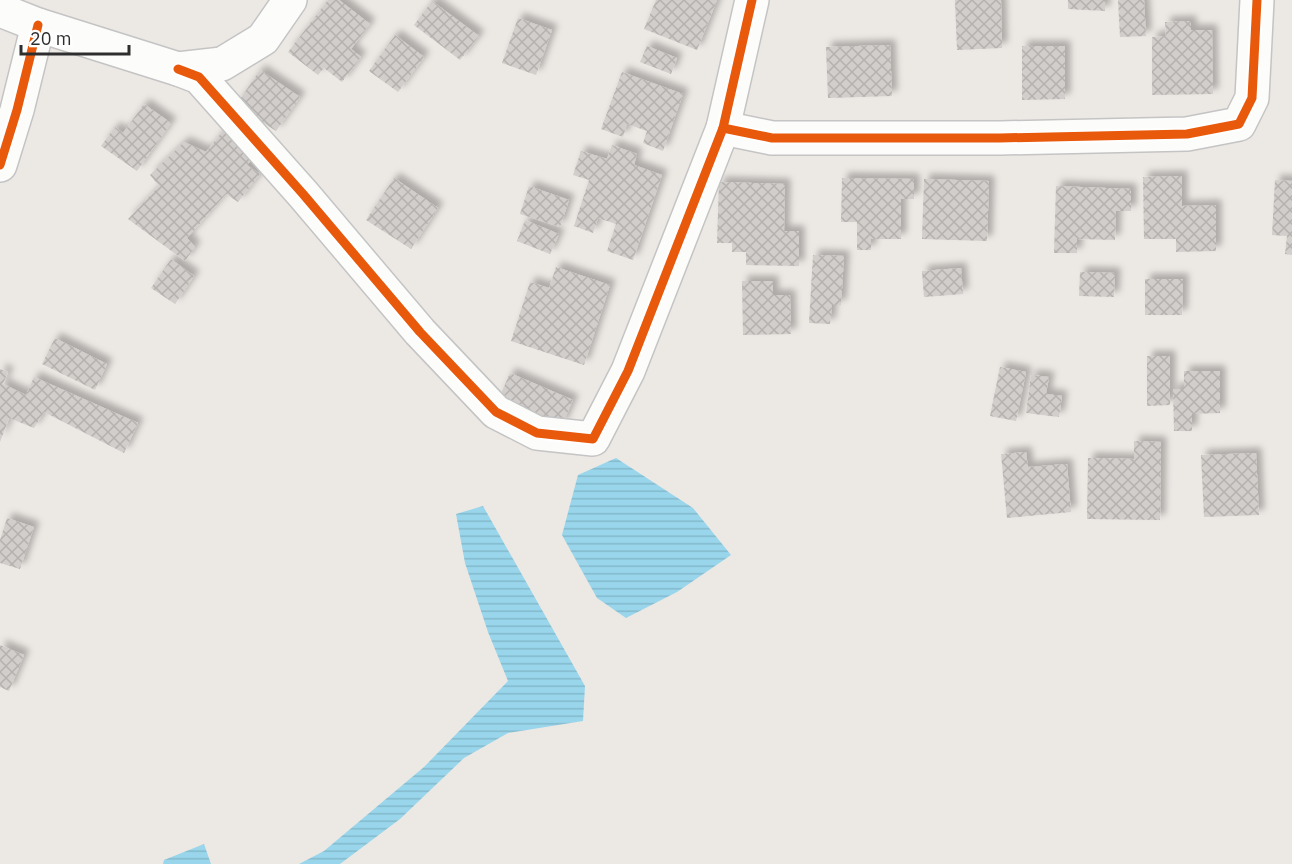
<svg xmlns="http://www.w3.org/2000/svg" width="1292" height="864" font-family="'IBM Plex Sans',sans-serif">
	<defs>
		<pattern id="water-rules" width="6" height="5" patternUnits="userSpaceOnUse" patternTransform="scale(1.5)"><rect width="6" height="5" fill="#99d6ec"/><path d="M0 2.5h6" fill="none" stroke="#84b8cb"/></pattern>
		<pattern id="building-cross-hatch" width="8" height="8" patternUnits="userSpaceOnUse" patternTransform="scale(1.5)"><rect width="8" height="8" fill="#d1cecb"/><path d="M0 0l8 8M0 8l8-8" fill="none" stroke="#b4b1af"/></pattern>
		<filter id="shadow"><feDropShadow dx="5.5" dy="-5.5" stdDeviation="3" flood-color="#0004"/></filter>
	</defs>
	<rect width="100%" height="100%" fill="#ece8e4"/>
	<!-- water -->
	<g fill="url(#water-rules)">
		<polygon points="616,458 693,508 731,555 677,592 626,618 597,598 562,535 578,475"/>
		<polygon points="483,506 585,686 583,721 508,733 464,758 400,819 340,864 299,864 324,851 424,767 508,681 488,632 465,563 456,514"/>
		<polygon points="204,844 211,864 163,864 164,860"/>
	</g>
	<!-- building -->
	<g fill="url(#building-cross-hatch)" filter="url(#shadow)">
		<polygon points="328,0 339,0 370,24 351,49 361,57 342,82 324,68 318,75 288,52"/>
		<polygon points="656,0 717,0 697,50 644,29"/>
		<polygon points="955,0 1001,0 1002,48 957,50"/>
		<polygon points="1068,0 1105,0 1105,11 1068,9"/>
		<polygon points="1118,0 1144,0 1146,36 1120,37"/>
		<polygon points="432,1 479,36 460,60 414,25"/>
		<polygon points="518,18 552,30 536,75 502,63"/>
		<polygon points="1191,21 1191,30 1212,30 1213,94 1152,95 1152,37 1166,36 1165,22"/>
		<polygon points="395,35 424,57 398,92 369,71"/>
		<polygon points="890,45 892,96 828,98 826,47"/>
		<polygon points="647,46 677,58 671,74 640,62"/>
		<polygon points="1022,46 1065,46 1065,99 1022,100"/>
		<polygon points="260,70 300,97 276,131 236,105"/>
		<polygon points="622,72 683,94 663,151 643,143 647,131 627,124 623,137 601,129"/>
		<polygon points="144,104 171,123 137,171 101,146 115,127 123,133"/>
		<polygon points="226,127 257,153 247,165 260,174 238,202 226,194 187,238 195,247 185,261 128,219 159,186 150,175 184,142 206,152"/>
		<polygon points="612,145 637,154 634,165 662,175 633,260 607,251 616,224 598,218 593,233 574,226 589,180 573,175 581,151 607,159"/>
		<polygon points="1182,176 1182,206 1216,205 1216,251 1176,252 1176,239 1144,239 1143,177"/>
		<polygon points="394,178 438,208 411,249 366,220"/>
		<polygon points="842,178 914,179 914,199 901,199 901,239 871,239 871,250 857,250 857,222 841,222"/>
		<polygon points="924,179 989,181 987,241 922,239"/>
		<polygon points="1275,180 1292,181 1292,255 1285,254 1287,236 1272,235"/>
		<polygon points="719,182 785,184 784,231 799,231 799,266 746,265 746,252 732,252 732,243 717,243"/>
		<polygon points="529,186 569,200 560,227 520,214"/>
		<polygon points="1056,186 1131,189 1131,211 1116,211 1115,240 1077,239 1077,253 1054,253"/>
		<polygon points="525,220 559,234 550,254 517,241"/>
		<polygon points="813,255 844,256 841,305 832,305 830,324 809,323"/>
		<polygon points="171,259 194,276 175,304 151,288"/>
		<polygon points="556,267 610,285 584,365 511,341 530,282 549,288"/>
		<polygon points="961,268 963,294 924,297 922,271"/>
		<polygon points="1080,272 1115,273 1114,297 1079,296"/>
		<polygon points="1145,279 1183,279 1182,315 1145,315"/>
		<polygon points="742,281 773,281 773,295 790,295 791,334 743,335"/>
		<polygon points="55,338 107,364 95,390 42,364"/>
		<polygon points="1147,356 1170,356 1170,405 1147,406"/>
		<polygon points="1000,367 1026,372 1016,421 990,416"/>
		<polygon points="0,369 8,372 3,384 26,395 34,377 138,423 124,453 44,412 34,428 9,418 0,442"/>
		<polygon points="1184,371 1220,371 1220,413 1192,414 1192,431 1174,431 1173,389 1184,389"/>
		<polygon points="510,373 573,400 562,425 499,398"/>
		<polygon points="1031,375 1049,377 1046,394 1062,396 1059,417 1026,413"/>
		<polygon points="1134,441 1161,442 1160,520 1087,519 1088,458 1134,459"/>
		<polygon points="1026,452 1028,467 1067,464 1071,512 1007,518 1001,454"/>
		<polygon points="1256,453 1259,515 1204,517 1201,455"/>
		<polygon points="7,518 34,527 20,569 0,563 0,540"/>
		<polygon points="0,645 24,655 9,691 0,687"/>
	</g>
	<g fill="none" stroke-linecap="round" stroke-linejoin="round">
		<!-- minor casing -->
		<g stroke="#c5c4c5" stroke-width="36">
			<g id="minor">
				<polyline points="0,10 38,25 178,69 222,64 263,39 290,0"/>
				<polyline points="178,69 199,77 303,194 420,332 496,412 537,433 593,439 628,371 723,128 752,0"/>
				<polyline points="723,128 772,138 1000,138 1187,134 1239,124 1252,98 1257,0"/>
				<polyline points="0,165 17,110 38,25"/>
			</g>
		</g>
		<!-- minor -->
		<use href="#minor" stroke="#fcfcfb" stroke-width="33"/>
		<!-- cycleway casing -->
		<g stroke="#fff" stroke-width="13">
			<g id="cycleway">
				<polyline points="178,69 199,77 303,194 420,332 496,412 537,433 593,439 628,371 723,128 752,0"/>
				<polyline points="723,128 772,138 1000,138 1187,134 1239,124 1252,98 1257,0"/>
				<polyline points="0,165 17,110 38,25"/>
			</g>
		</g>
		<!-- cycleway -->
		<use href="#cycleway" stroke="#e8590c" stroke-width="9"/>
	</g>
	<!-- scale -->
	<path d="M21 45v9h108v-9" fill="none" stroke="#2e2e2e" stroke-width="3"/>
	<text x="30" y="45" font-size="18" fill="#2e2e2e" stroke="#ffffff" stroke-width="4.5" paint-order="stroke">20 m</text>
</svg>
